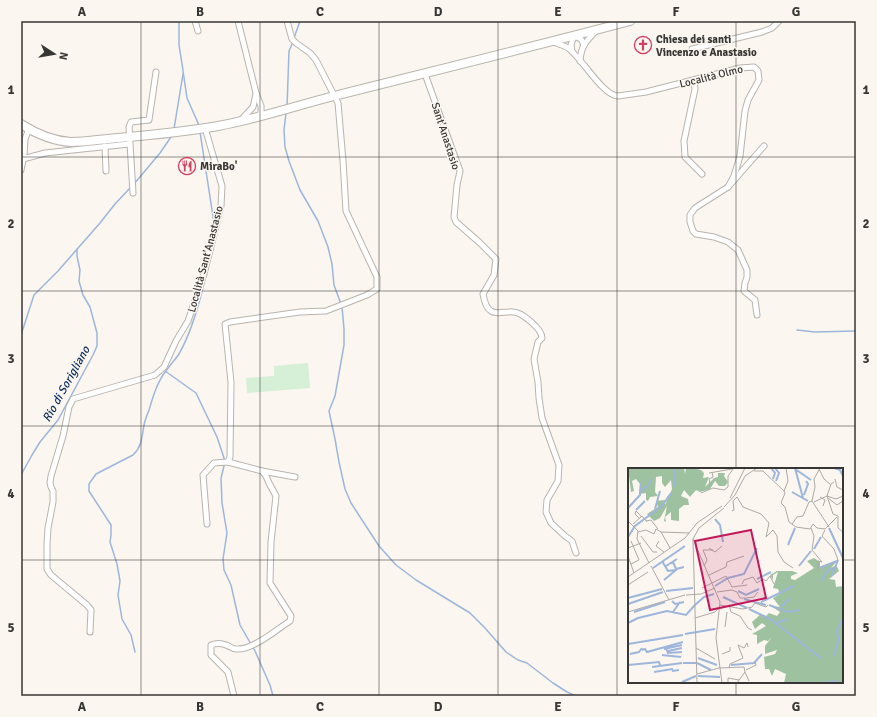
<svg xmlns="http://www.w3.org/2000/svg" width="877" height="717" font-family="Signika,sans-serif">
	<rect width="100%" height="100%" fill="#fbf6f0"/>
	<!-- green -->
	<polygon fill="#d6f0d7" points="308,363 310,388 247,393 246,378 274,376 274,366"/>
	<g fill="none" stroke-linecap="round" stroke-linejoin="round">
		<!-- stream -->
		<g stroke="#9db6da" stroke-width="1.5">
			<polyline points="179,21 179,45 183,70"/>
			<polyline points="294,38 300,21"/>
			<polyline points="183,71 187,98 198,123 199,126"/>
			<polyline points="287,107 289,51 293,42"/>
			<polyline points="286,113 284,130 285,147 289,161 300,190 318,221 328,247 332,264 334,285 341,304"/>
			<polyline points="174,129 183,74"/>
			<polyline points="200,132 214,223"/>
			<polyline points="134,184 160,153 171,137"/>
			<polyline points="342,307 344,329 344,345 335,396 329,411 335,439 339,462 345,489 351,503 379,546 396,565 416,580 470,613 485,628 506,652 518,660 527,663 553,683 567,692 576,696"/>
			<polyline points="797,330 815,332 856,331"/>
			<polyline points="21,335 34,295 58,271 100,223 115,204 130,188"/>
			<polyline points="165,371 196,393 217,437 224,458 224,466 221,478 222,503 227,533 223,559 224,570 231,585 240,625 255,651 270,685 273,696"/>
			<polyline points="21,475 32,455 40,442 58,420 93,355 97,346 97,333 90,307 83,295 79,281 80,270 77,256 77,249"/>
			<path d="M135,652l-4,-17 -9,-16 -4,-24 2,-14 -3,-17 -7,-22 1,-7v-10l-22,-34v-7l7,-10 37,-19c9,-8 9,-19 11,-30 1,-5 3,-10 5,-15 4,-13 8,-28 17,-39 4,-6 9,-11 13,-17 13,-23 20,-49 26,-75"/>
		</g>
		<!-- minor casing -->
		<g stroke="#b9b4ae" stroke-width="7">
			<g id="minor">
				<polyline points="195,21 198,31"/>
				<polyline points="238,21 256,93 261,106 261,113 258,117"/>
				<path d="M553,42c5,2 11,3 15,6 14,10 34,47 50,48l28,-4 94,-24 14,-1 4,4 1,9 -11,20 -3,11 -5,45 -6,20 -6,11"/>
				<polyline points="692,49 762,32 772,28 779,21"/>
				<polyline points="572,51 571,45 574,36 581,39 584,45"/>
				<path d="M580,61c1,-15 6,-20 16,-30"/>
				<path d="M425,74l35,97 -3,14 -3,32 2,5 23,20 17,17 -2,16 -11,19c1,6 3,14 8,17 6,4 15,0 22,1 9,0 29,17 29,26l-4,4 -4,17 4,23 1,16 3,20 17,47 -1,16 -11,19 -1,12 5,11 14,13 7,5 4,12"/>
				<polyline points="694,80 695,89 688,122 684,141 685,157 702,174"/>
				<polyline points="240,121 253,107 256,94"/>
				<polyline points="105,146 106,171"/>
				<polyline points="23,159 45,153 129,144"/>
				<polyline points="21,170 24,155 25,139 29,129"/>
				<polyline points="133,193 129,127 131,122 149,120 156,72"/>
				<polyline points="757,315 755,300 744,291 745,283 747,277 747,270 738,250 728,242 714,237 696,234 693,231 690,222 690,215 695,208 728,187 764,146"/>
				<path d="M228,462l34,9 4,5 3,7 7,13 -5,46 -1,41 21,33 -1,5c-14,9 -36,28 -52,28 -5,1 -8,-3 -12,-4 -5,-2 -10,-2 -15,0v10l17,17 6,24"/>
				<polyline points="262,471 295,477"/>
				<polyline points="207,524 203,475 214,463 228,462 230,457 231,382 225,324 230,322 300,312 326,311 367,295 377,289 377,277 346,211 343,161 338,103 316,60 310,53 296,43 292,39 287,21"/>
				<polyline points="90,632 91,610 87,605 51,575 47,569 47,544 48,528 53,502 53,491 51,487 50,483 51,476 63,436 69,407 73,399 155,375 164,367 176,341 188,321 204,274 221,206 222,186 205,128"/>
			</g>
		</g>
		<!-- primary casing -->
		<g stroke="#b9b4ae" stroke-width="10">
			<path id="primary" d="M21,124c14,9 33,17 50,18 15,0 32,-3 47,-4 34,-3 67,-6 100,-12 39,-7 77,-20 116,-30 99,-25 198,-49 296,-75"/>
		</g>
		<!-- minor -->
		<use href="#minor" stroke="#fff" stroke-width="5"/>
		<!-- primary -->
		<use href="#primary" stroke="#fff" stroke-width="8"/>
	</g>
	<!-- grid -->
	<path fill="none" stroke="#383634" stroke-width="1" stroke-opacity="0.55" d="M141,21v675M260,21v675M379,21v675M498,21v675M617,21v675M736,21v448M21,157h835M21,291h835M21,426h835M21,560h608M842,560h14M736,682v14"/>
	<!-- icons -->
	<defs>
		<g id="church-ring" transform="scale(0.9)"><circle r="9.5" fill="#fbf6f0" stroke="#d24263" stroke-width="1.5"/><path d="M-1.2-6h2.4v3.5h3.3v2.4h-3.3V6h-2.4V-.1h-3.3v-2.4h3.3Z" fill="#d24263"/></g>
		<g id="restaurant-ring" transform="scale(0.9)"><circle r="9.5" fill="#fbf6f0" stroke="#d24263" stroke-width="1.5"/><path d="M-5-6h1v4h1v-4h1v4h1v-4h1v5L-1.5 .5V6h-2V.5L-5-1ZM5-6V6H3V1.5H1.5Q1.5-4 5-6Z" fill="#d24263"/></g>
	</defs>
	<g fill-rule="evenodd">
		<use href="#church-ring" x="643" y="45"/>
		<use href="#restaurant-ring" x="187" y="166"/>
	</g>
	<g text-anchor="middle" stroke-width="3" stroke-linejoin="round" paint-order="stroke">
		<!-- poi labels -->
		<g font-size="11" font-weight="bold" fill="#383634" stroke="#fbf6f0" text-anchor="start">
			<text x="656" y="43">Chiesa dei santi<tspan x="656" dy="13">Vincenzo e Anastasio</tspan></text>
			<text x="200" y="170">MiraBo'</text>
		</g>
		<!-- street labels -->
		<g font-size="11" fill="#383634" stroke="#fbf6f0">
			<text transform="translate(711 76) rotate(-14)" y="4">Località Olmo</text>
			<text transform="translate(446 136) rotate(72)" y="4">Sant'Anastasio</text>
			<text transform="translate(205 259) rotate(-75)" y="4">Località Sant'Anastasio</text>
		</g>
		<!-- water labels -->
		<g font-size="12" font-style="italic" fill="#123260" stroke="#fbf6f0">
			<text transform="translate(66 384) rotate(-61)" y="4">Rio di Sorigliano</text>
		</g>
	</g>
	<!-- overview -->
	<g transform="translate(628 468)">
		<rect width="215" height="215" fill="#fbf6f0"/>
		<path d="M0,0h56l1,6 1,-6h7l8,2 3,3 -1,5 6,-1 -4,10 9,-9 4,-1v-4h7l-1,3 4,6 -3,4h-6l-4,-5 -5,8 -10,3 -4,-2 -6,7 -6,-7 -3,6 7,3 1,6h-5l-5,4v12l-8,-1v-8l-6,5 1,5 -2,-1 3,-15 -7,12 -6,3 -7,-7 11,-7 -2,-6 9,-1v5l7,-16 -1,-9 -6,7 -3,-4v-7l-6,1 -1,15 3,4 -8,1 -2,4 -2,-1v-7l-7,1 1,-10 -4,-5 -4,2 2,10 -3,1zM186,90l6,4v5l17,-6 -6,7 5,-3 3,6 -10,8 6,1 1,7 7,-1v97h-59l2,-9 -11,-5 -3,7 -3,-7h-4l-1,-12 11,-3 2,-4 -12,4v-8l7,-9 -4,4 -4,-1 -7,4v-9l-5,-1 14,-8 -4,-3 -7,6 -3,-7 9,-8 5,2 3,-3 8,3 3,-4 -9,-6 9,1 -7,-9 7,-4 -2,-5 -5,-1 5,-16 -5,3v5l-3,-5 7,-4h15l6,2 -7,3v3l4,1 19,-12 -7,-7z" fill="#9ec19f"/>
		<path fill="none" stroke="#9db6da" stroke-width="2" d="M143,0l4,5 -2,6M147,0l4,5 -3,8M167,0l8,30M206,0l6,2 3,6M167,1l16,11M46,19l1,-19M14,22l7,-5 2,-6M164,24l16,9M176,27l4,-11 -2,-3M0,40l12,-13 1,-13M27,41l5,-18M8,42l9,-9M87,51l5,6 3,17M201,60l14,30M0,69l7,-11 27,-20 9,-13M160,77l7,-17M186,81l7,-12M34,93l6,10 8,-1 -12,10M45,94l3,7 8,-2M38,98l11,-7M171,98l12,-15M25,100l32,-22M191,100l18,-7M204,108l6,-16M129,111l14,-7M193,113l7,-11 5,-1M87,118l13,-8 16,-4 13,-26M38,123l27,-3M110,123l8,4 13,-6M95,129l24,11M0,130l34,-9M116,131l22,6M44,133l3,3 9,-2M133,134l33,-16M0,136l35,-12M67,137l9,-8 10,-3M141,137l19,7 12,-2M153,139l9,-9M121,141l21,10 51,39M6,144l31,-10M45,144l7,-10M0,155l10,-5 29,-7 19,4 9,-10M148,155l12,-4M57,166l30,-5M0,176l55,-9M38,180l2,5 14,-1M36,181l18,-4M14,182l3,-1 2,3 36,-10M40,183l14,-3M2,186l9,-2 3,-4M34,187l19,2M206,188l5,-19 -3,-4 7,-16M70,190l19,7M55,195h13M69,195l14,7M0,197l31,-3 1,3M103,197l23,-2 8,-9M24,199l30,-4M26,204l18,-3 1,2 6,-1M70,208l22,1M54,214l14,-6M193,215l17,-2"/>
		<path fill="none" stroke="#ada9a5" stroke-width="1" d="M191,1l5,10 6,5M126,3h9l21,20M81,5l23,-4M207,11l2,8 6,3M82,16l-1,-5 4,-2 -1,-5M156,23l1,2 -4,10 4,4 4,15 7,5 14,2 3,-5 4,4 8,1 12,-12M156,23l4,-10 -2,-13M73,25l12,-5 11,2 4,-3v-11l6,-8M199,28l6,18 5,2v12l5,4M199,28l4,-12 3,-2M199,28l9,3 7,-3M192,29l5,3 -2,6M102,30l15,-30M200,30l9,7 6,-4M184,33l3,-14 -1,-8 6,-11M184,33l17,26M186,34l13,-6M96,39l11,-12 10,-19 12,-8M104,43l2,-1 -1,-9 4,-4 6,10 18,7 8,9 -3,14M11,50l-4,-4 1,-3 6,6M0,53l10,10 -1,8 12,24M18,53l5,-1 7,9M5,56l9,-8 5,6M164,56l5,-7 6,-1 6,-14 3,-1M183,60l3,8 -2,14 10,12 -4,-1v10M197,62l-3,6 12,13 4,11M10,64l8,-2 8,4 2,-5 5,3M13,68l12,16h4M138,69l7,-7 4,6 1,16 6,10 9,6M65,71l4,144M31,73l-3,5 8,6M0,80l13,-5M42,80l-9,-16 28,1M81,80l6,4 7,-6M0,88l6,17M3,96l8,-4 -8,-19M23,98l18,34M76,98l3,-6 -4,-10h10M81,107l17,-8 1,-5 17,-6M0,109l57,-39 12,-15 25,-17M114,116l2,-4 9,-3 4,6 6,-4 3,2 4,-5 4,8M0,117l20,-13M74,120l24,-12 6,11 15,-2M89,124l15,-2 5,2 3,6h6l8,-1 4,-5M58,127l15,-1 14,-6M92,137l23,4 9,-2 3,-4 11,4 2,-2M101,137l2,7 9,4 8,12 4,2M0,144l57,-17M67,150l20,-6 4,-4M97,159l2,-15M68,180l19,11M94,186l8,-3v-4M101,200l1,-4 13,-6 -5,-13 6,3 3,-5 1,4M118,202l10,-5 -1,-4M69,206l22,-6 25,-1 1,5M94,215l-6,-45 4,-36 -27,-63 6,-11 25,-20M100,215v-5l11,2M109,215l8,-11 4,9"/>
		<path fill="#c2185b" fill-opacity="0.15" stroke="#c2185b" stroke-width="2" d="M123,62l15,68 -56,12 -15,-69z"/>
		<rect width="215" height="215" fill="none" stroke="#383634" stroke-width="2"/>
	</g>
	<!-- border -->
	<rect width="877" height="717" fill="none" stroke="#fbf6f0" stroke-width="44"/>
	<!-- north arrow -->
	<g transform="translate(54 54) rotate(102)" stroke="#fbf6f0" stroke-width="3" paint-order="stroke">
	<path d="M0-3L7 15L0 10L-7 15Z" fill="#383634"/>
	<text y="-6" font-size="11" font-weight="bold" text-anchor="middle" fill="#383634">N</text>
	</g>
	<rect x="22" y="22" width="833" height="673" fill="none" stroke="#383634" stroke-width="1.5"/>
	<g font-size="13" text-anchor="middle" font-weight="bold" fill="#383634">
		<text x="82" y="16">A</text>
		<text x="200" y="16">B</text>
		<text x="320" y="16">C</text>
		<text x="438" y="16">D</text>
		<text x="558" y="16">E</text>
		<text x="676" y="16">F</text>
		<text x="796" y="16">G</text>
		<text x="11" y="94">1</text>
		<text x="866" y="94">1</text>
		<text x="11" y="228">2</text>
		<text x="866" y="228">2</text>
		<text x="11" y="363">3</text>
		<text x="866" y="363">3</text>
		<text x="11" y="498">4</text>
		<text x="866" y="498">4</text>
		<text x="11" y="632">5</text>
		<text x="866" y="632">5</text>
		<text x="82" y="711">A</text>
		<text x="200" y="711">B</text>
		<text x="320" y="711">C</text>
		<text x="438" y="711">D</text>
		<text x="558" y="711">E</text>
		<text x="676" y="711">F</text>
		<text x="796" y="711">G</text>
	</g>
</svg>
